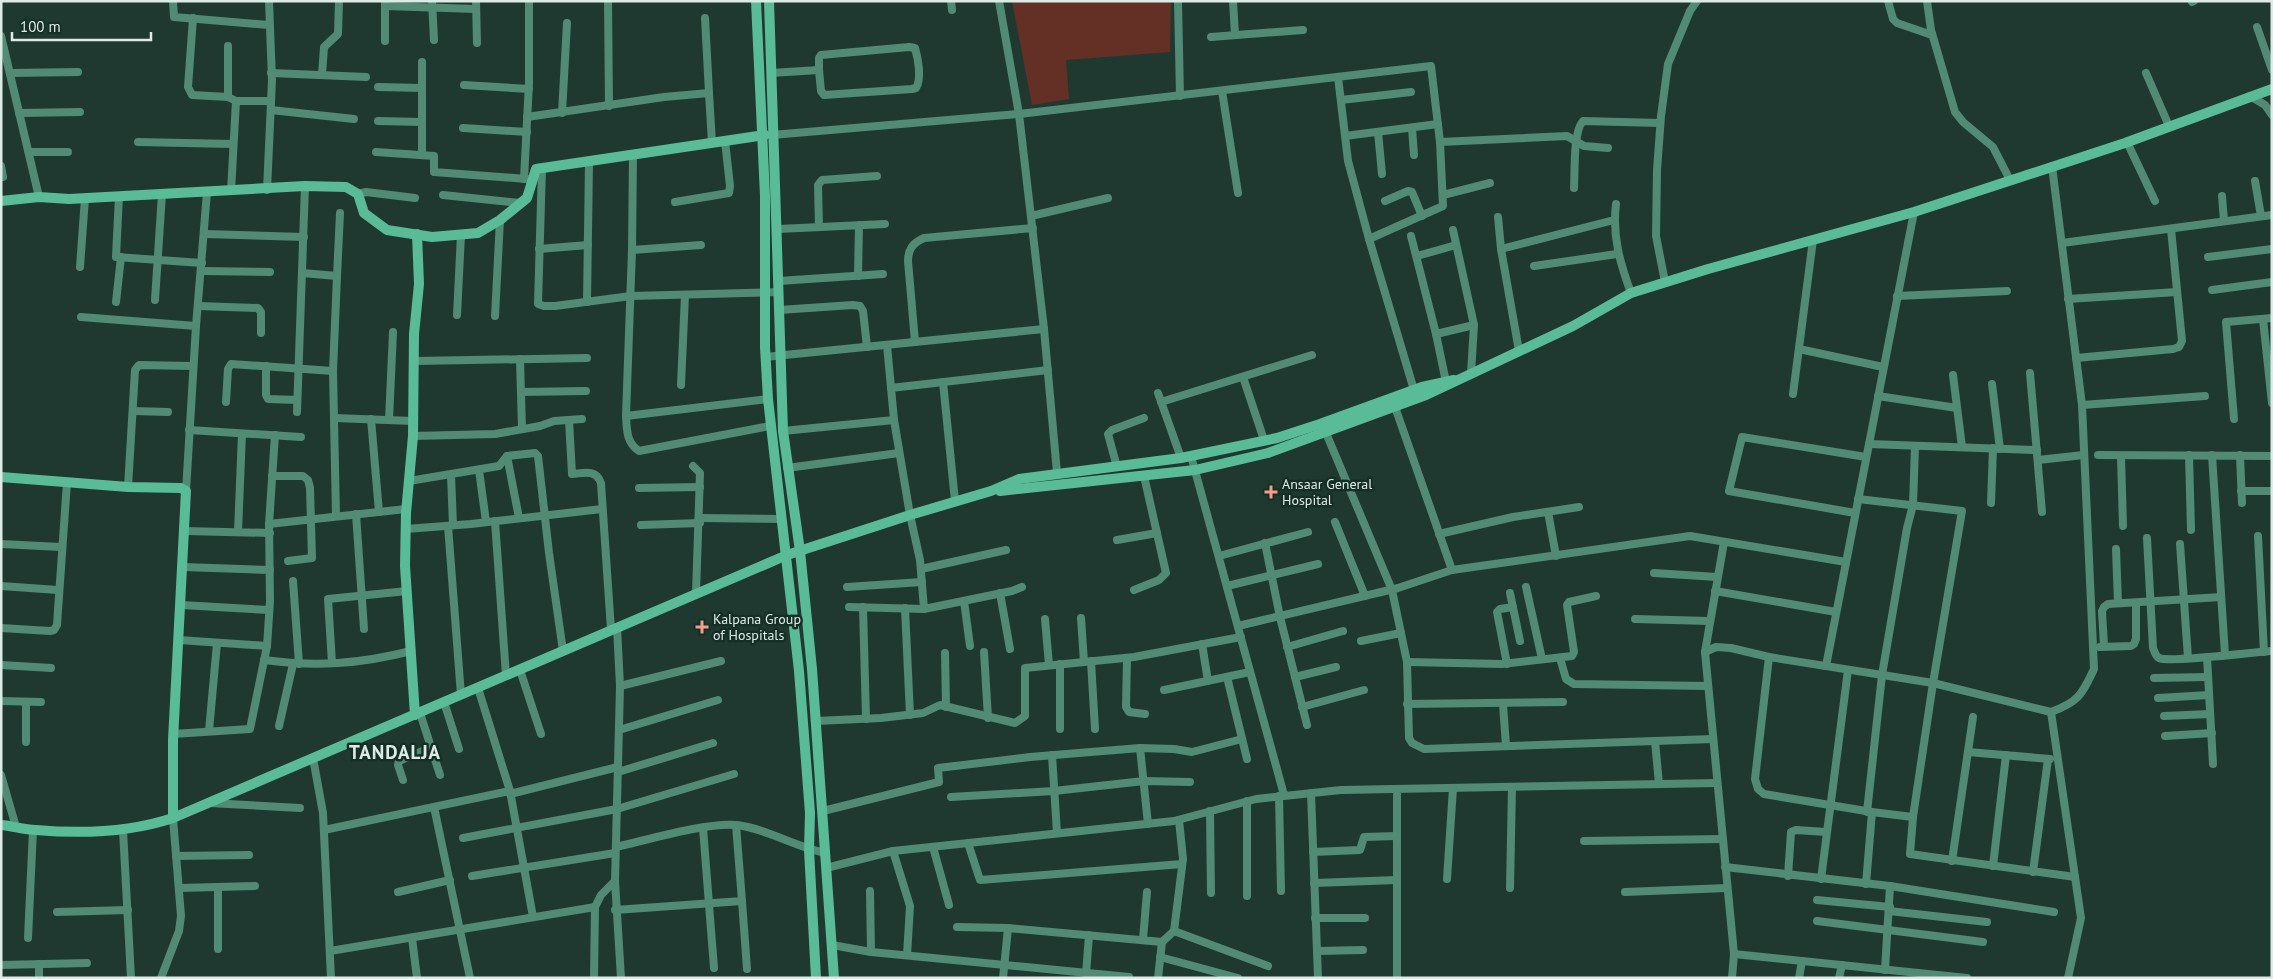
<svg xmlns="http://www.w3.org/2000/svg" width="2273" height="979" font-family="'PT Sans',sans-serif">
	<rect width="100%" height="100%" fill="#203930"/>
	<!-- green -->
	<polygon fill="#643026" points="1012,1 1171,1 1170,52 1066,60 1069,99 1032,105"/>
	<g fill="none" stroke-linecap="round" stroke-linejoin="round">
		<!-- street -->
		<g stroke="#518a75" stroke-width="8">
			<polyline points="173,1 174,17 269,25"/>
			<polyline points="385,1 385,6 476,9"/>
			<polyline points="432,1 434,40"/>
			<polyline points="476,1 477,43"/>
			<polyline points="608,1 609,106"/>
			<polyline points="951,1 952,10"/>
			<polyline points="999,1 1019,114 1044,329 1057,473"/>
			<polyline points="1178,1 1180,96"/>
			<polyline points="1233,1 1235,35"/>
			<polyline points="1888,1 1893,19 1897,23 1932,35"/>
			<polyline points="1927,1 1931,30 1955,112 1963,122 1993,147 2010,180"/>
			<polyline points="2192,2 2194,1"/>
			<polyline points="385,6 385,41"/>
			<polyline points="193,18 188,87 192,95 228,97 236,101 271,101"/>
			<polyline points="705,18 709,93"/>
			<polyline points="2257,27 2272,70"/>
			<polyline points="1,36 39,197"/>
			<polyline points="1211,37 1303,30"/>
			<polyline points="228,46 228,97"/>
			<polyline points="422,62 422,155"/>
			<polyline points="10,73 78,72"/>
			<polyline points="271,73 366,77"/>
			<path d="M771,73l48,-3v-12l2,-3 88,-8 6,1c3,10 7,31 1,40l-4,1 -88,6 -3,-4 -2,-21"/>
			<polyline points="2146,73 2169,126"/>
			<polyline points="322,75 324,47 338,34 339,1"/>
			<polyline points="1338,77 1348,161 1369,239 1414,390"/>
			<polyline points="464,85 529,89"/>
			<polyline points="378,87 422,88"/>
			<polyline points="1222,91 1238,193"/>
			<polyline points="2250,96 2265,105 2272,115"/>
			<polyline points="1341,100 1411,92"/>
			<polyline points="271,110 354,119"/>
			<polyline points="19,113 80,112"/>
			<polyline points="562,113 567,23"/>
			<polyline points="527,117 664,97 709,93 712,143"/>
			<polyline points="378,121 422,122"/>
			<polyline points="463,128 527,132"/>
			<polyline points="1412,128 1414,155"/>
			<polyline points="1378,132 1382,174"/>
			<polyline points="772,135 1019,114 1431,66 1440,142 1443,206 1369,239"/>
			<polyline points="1345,136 1438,124"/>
			<polyline points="138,142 233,144"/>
			<polyline points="1440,142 1567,136 1584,146 1608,148"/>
			<polyline points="2127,142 2155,201"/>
			<polyline points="29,152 68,152"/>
			<polyline points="376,152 434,156 434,172 527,179"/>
			<path d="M633,155l-1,95 -6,166c1,14 0,26 13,35l131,-25"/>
			<polyline points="1,166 3,177 1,177"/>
			<polyline points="542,168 538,304 544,306 555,306 631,296 779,292"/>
			<polyline points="524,179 529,83 529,1"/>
			<polyline points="2255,181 2261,216"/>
			<path d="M1574,188c1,-15 -1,-57 9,-67l77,2"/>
			<polyline points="267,190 272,80 269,1"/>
			<polyline points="231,191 236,101"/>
			<polyline points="358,194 366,192 415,198"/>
			<polyline points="443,195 520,203"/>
			<polyline points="1443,195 1490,183"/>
			<polyline points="119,196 116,257 202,263"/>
			<polyline points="2222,196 2224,221"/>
			<polyline points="1385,201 1408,191 1412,192 1422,216"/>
			<polyline points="675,202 729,193 730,186 725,141"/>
			<path d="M1616,204c-4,32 4,59 15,89"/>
			<polyline points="1031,216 1108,198"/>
			<polyline points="1498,217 1501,249 1519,351"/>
			<polyline points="819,227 818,185 822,180 877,176"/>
			<polyline points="778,229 885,224"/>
			<polyline points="1453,230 1474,325 1471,373"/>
			<polyline points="204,234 304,237"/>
			<polyline points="1411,236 1436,334 1446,382"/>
			<polyline points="2062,243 2272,215"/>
			<polyline points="539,249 588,245"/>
			<polyline points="1501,249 1614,220"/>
			<polyline points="632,250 701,245"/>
			<polyline points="1417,256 1456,245"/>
			<polyline points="2208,257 2272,249"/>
			<polyline points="1534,266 1617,254"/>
			<polyline points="80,267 85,198"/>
			<polyline points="201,271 270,272"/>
			<polyline points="302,273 337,276 333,371 336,516"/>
			<polyline points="337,276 340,213"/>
			<polyline points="858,276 859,225"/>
			<polyline points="779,281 883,274"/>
			<polyline points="1665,282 1656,236 1657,170 1661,116 1668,64 1690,11 1697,1"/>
			<polyline points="2212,290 2272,282"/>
			<polyline points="1897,296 2007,291"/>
			<polyline points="2068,299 2177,292"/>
			<polyline points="155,300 162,194"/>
			<polyline points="116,302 121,257"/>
			<polyline points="587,302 589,162"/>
			<polyline points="198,306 258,308 261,312 261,333"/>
			<polyline points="779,310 853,305 860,306 863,311 867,347"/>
			<polyline points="457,315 461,235"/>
			<polyline points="495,316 500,220"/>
			<polyline points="81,317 196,326"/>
			<polyline points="2263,319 2272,403"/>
			<polyline points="1436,334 1474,325"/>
			<path d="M915,342l-7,-81c0,-12 5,-18 16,-23l109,-10"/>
			<polyline points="887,345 894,420 910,515 920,560 924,609 1012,591 1022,587"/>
			<polyline points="1799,349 1883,367"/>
			<polyline points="765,357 1044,329"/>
			<polyline points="2076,358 2173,349 2179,347 2182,341 2171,229"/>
			<polyline points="520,359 522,429"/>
			<polyline points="415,361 587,358"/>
			<polyline points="266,366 266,395 268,399 297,400"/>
			<polyline points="2030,373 2042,512"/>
			<polyline points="1953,375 1962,447"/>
			<polyline points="1243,377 1264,440"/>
			<polyline points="943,382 955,501"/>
			<polyline points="1992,384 2000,449"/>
			<polyline points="681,385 685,295"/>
			<polyline points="891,388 1048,370"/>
			<polyline points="521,392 586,391"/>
			<polyline points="1158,393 1181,458"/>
			<polyline points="1793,394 1813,240"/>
			<polyline points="1878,396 1957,408"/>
			<polyline points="226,402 228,369 231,364 333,371"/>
			<polyline points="1161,402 1312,355"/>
			<polyline points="2082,405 2205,396"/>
			<polyline points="1395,407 1452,570"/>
			<polyline points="133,411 168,412"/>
			<polyline points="297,412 305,186"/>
			<polyline points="626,416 768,399"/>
			<polyline points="334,418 413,421"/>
			<polyline points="371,419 379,512"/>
			<polyline points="2234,419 2226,322 2272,318"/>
			<polyline points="389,420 393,332"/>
			<path d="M569,420l3,54c13,-1 24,-5 29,9l10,147"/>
			<polyline points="189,430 301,437"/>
			<polyline points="783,431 894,420"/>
			<polyline points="1326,433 1392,590 1407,662 1409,738 1412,743 1424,749 1713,739"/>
			<polyline points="413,436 495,434 540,426 554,421 582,419"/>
			<polyline points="1869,444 2037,450"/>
			<polyline points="2098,455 2272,456"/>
			<polyline points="2189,455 2191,530"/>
			<polyline points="2212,455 2225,655"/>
			<polyline points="2240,455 2242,503"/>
			<polyline points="507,456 519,518"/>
			<polyline points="1191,456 1284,795"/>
			<polyline points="2121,456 2123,526"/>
			<polyline points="2038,460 2084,455"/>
			<polyline points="693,466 700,473 696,593"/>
			<polyline points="1117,467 1108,434 1112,430 1144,418"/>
			<polyline points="787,468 899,453"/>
			<polyline points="479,470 486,522"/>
			<polyline points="451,475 453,525"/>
			<polyline points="272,476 303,476 308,480 310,488 312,558 288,561"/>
			<polyline points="409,481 499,466 507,456 535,453 538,456 549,553 563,651"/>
			<polyline points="128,487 135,370 139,365 193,366"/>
			<polyline points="639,488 700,487"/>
			<polyline points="186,491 196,326 207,192"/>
			<polyline points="2241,491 2272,491"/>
			<polyline points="1858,499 1962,511 1933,683 1913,817 1910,854 2075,877"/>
			<polyline points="1991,503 1993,448"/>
			<polyline points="1548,512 1556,556"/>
			<polyline points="1855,513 1729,491 1742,437 1866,457"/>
			<polyline points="356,514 364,629"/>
			<polyline points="700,518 781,519"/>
			<polyline points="495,521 506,676"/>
			<polyline points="1335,522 1365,596"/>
			<polyline points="269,524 406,509"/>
			<polyline points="641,525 700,523"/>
			<polyline points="448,526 461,695"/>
			<polyline points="406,529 471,524 602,509"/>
			<polyline points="185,531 270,533"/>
			<polyline points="238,532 242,434"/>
			<polyline points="1439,534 1513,517 1579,507"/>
			<polyline points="2258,536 2264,652"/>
			<path d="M2147,538l6,110c2,4 2,8 6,10 11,5 95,-6 113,-7"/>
			<polyline points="1117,540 1157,533"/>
			<polyline points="1724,542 1705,652 1734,954 1732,978"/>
			<polyline points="1265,543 1280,617 1307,725"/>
			<polyline points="1,544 61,547"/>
			<polyline points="2180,544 2188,658"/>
			<polyline points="2116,549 2118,603"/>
			<polyline points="1219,556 1308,532"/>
			<polyline points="183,567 270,570"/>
			<polyline points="921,569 1006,550"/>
			<polyline points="1654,573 1717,577"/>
			<polyline points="293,581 299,664"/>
			<polyline points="1,586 58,590"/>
			<polyline points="1227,586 1318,564"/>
			<polyline points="847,587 922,582"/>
			<polyline points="1526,587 1542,659"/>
			<polyline points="1134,590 1159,580 1166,573 1144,476"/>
			<polyline points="1715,591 1836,612"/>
			<polyline points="1000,593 1010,649"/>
			<polyline points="1510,593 1520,641"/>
			<polyline points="964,601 970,646"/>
			<polyline points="181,605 269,610"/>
			<polyline points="849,607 924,609"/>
			<polyline points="863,607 866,719"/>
			<polyline points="905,608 910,715"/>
			<polyline points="1081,618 1084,662"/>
			<polyline points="1045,619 1049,665"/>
			<polyline points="1635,619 1709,621"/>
			<polyline points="1238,626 1398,588 1452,570 1690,536 1846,562"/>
			<polyline points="617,627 620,686 615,881 621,978"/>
			<polyline points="1,628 50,631 54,630 57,625 67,482"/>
			<polyline points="179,640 267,646"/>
			<polyline points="1361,641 1401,633"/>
			<polyline points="1202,644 1208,681"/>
			<polyline points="2104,646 2102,611 2104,607 2108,604 2221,597"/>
			<polyline points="1287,647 1343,631"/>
			<polyline points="2100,647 2131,646 2134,644 2136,639 2136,603"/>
			<polyline points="984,652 988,718"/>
			<polyline points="1705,652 1716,647 1731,648 1769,657 1933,683 2051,712 2081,918 2068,978"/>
			<polyline points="945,653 946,707"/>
			<polyline points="1769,657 1755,779 1758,789 1764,794 1872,812 1913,817"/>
			<polyline points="2207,657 2213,764"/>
			<polyline points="1127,658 1126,707 1129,712 1145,714"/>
			<polyline points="1560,658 1566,679 1574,684 1708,686"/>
			<path d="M264,660c52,7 96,4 147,-9"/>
			<polyline points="1091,661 1095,729"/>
			<polyline points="1407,662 1502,664 1572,656 1574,652 1567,605 1569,602 1596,596"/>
			<polyline points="332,663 328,599 407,591"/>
			<polyline points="1060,664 1060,729"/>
			<polyline points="1507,664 1497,612 1500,609 1513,607"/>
			<polyline points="1,665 51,668"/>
			<polyline points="1826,666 1914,212"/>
			<polyline points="520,670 541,734"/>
			<polyline points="1227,677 1247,759"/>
			<polyline points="1295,677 1336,667"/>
			<polyline points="2154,678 2208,677"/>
			<polyline points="620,686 721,661"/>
			<polyline points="478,688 510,791"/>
			<polyline points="1164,690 1250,672"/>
			<polyline points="2158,698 2209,695"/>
			<polyline points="1,701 41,702"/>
			<polyline points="444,702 459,749"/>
			<polyline points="1407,704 1563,702"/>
			<polyline points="1503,704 1506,746"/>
			<polyline points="1302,707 1364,690"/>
			<path d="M2051,712c27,-10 31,-17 43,-43l-12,-264 -30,-239"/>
			<polyline points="420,713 440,775"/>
			<polyline points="2164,716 2210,714"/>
			<polyline points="816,721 881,718 923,713 940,705 1015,723 1025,716 1025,668 1134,657 1241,637"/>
			<polyline points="279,726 293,664"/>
			<polyline points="619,730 718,700"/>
			<polyline points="209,731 217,643"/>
			<polyline points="173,734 250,729 267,646 270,601 269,524 275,435"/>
			<polyline points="2165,736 2212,733"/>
			<polyline points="1655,741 1659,784"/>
			<polyline points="26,742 26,702"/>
			<polyline points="1140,748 1148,824"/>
			<polyline points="1968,752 2050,759"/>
			<polyline points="1052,755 1057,833"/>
			<polyline points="313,758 323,813 331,978"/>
			<polyline points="618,772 713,743"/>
			<polyline points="1,775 16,827"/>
			<polyline points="403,780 398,765 399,761 432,747"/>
			<polyline points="1311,793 1318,978"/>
			<polyline points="510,794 618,767"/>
			<polyline points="1279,796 1281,891"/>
			<polyline points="951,797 1054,791 1144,781 1190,782"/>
			<polyline points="210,803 300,808"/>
			<polyline points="434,807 470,978"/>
			<polyline points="823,811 939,782 938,768 1030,757 1140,748 1174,749 1192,752 1242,739"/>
			<polyline points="1210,811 1211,893"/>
			<polyline points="1867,812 1882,675 1907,528 1913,505 1915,446"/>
			<polyline points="703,828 714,968"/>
			<polyline points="123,830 131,978"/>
			<polyline points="324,830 510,791 533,917"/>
			<polyline points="463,838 617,809 734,774"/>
			<polyline points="1584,841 1723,839"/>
			<polyline points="968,843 980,880 1182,864"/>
			<path d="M616,847c31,-7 91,-25 121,-22 31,4 58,22 89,28"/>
			<polyline points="933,847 949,905"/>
			<polyline points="893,851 910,906 907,955"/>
			<polyline points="1313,852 1360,850 1364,837 1397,836"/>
			<polyline points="176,856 249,855"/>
			<polyline points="1952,861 1973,717"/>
			<polyline points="1993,866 2006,755"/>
			<polyline points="1725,867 1890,886 2054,912"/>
			<polyline points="826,868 893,851 1174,821 1256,799 1341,790 1717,783"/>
			<polyline points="2033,872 2048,759"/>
			<polyline points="472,876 615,853"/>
			<polyline points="1788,876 1791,832 1796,830 1826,832"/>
			<polyline points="1447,879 1453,788"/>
			<polyline points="1821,879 1848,670"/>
			<polyline points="1314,883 1397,880"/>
			<polyline points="1866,884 1872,812"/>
			<polyline points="218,887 218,949"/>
			<polyline points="179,888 255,886"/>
			<polyline points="1510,888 1512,787"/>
			<polyline points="870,891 871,952"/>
			<polyline points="398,892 450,880"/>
			<polyline points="1625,892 1727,888"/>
			<polyline points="1247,896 1247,801"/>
			<polyline points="1817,900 1890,907"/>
			<polyline points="742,901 747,969"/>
			<polyline points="615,910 742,901 736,825"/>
			<polyline points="1889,911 1987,922"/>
			<polyline points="57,912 128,910"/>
			<polyline points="1315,918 1365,918"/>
			<polyline points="1817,921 1983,942"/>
			<polyline points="957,927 1008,928"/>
			<polyline points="1174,931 1268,966"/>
			<polyline points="28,938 33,830"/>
			<polyline points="412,938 417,978"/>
			<polyline points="1143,939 1147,892"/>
			<polyline points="832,945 871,952 1129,977"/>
			<polyline points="330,951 595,907"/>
			<polyline points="1317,951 1363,950"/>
			<polyline points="1734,954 1967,978"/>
			<polyline points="1160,957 1238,978"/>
			<polyline points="39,964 39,978"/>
			<polyline points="1,965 87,963"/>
			<polyline points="1885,970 1890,886"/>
			<polyline points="1086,974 1089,935"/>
			<polyline points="161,978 179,931 181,916 173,818"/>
			<polyline points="594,978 595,907 601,895 615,881"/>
			<polyline points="1003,978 1008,928 1162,942 1174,931 1183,859 1179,820"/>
			<polyline points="1158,978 1162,942"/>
			<polyline points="1397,978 1397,789"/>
			<polyline points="1799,978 1802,961"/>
			<polyline points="1839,978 1842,965"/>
		</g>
		<!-- secondary -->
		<g stroke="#5abb99" stroke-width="10">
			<polyline points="756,1 765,196 765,347 768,399 799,671 810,813 809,850 816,978"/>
			<polyline points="769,1 783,431 800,551 812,669 834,978"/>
			<polyline points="1,201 39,197 69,199 305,186 346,187 358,194 364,213 387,230 432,237 478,233 500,220 527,198 536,169 765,135"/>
			<polyline points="1,477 128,487 181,488 186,491 173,740 173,818"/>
			<polyline points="1000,491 1195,470 1268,453 1426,395 1573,326 1631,293 1708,269 1914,212 2125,143 2272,89"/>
			<polyline points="415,715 405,566 406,513 413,436 414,334 419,284 417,234"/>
			<path d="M1,825c12,1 23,5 35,5 46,4 92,3 137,-12l614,-263 123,-40 81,-24 28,-12 162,-21 96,-20 43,-14 102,-37 32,-7"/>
		</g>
	</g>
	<!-- markers -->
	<g fill="#f49d8b" stroke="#162f26" stroke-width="2">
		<path d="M1268.5 484.5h5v5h5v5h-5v5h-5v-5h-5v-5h5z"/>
		<path d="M699.5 619.5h5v5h5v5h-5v5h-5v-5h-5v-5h5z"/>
	</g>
	<g text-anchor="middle" stroke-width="5" stroke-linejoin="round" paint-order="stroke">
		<!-- poi labels -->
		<g font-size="14" fill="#dcebe5" stroke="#162f26" text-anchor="start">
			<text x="1282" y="489">Ansaar General<tspan x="1282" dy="16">Hospital</tspan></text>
			<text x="713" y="624">Kalpana Group<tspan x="713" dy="16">of Hospitals</tspan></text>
		</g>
		<!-- district labels -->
		<g font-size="19" font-weight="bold" letter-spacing="1" fill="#dcebe5" stroke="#162f26">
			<text x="395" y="759">TANDALJA</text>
		</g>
	</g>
	<!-- border -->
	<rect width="2273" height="979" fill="none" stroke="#dcebe5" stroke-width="5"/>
	<!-- scale -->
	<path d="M12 32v8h139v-8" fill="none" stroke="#dcebe5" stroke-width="2.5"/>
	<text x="20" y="32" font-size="15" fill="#dcebe5" stroke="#162f26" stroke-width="4" paint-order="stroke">100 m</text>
</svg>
